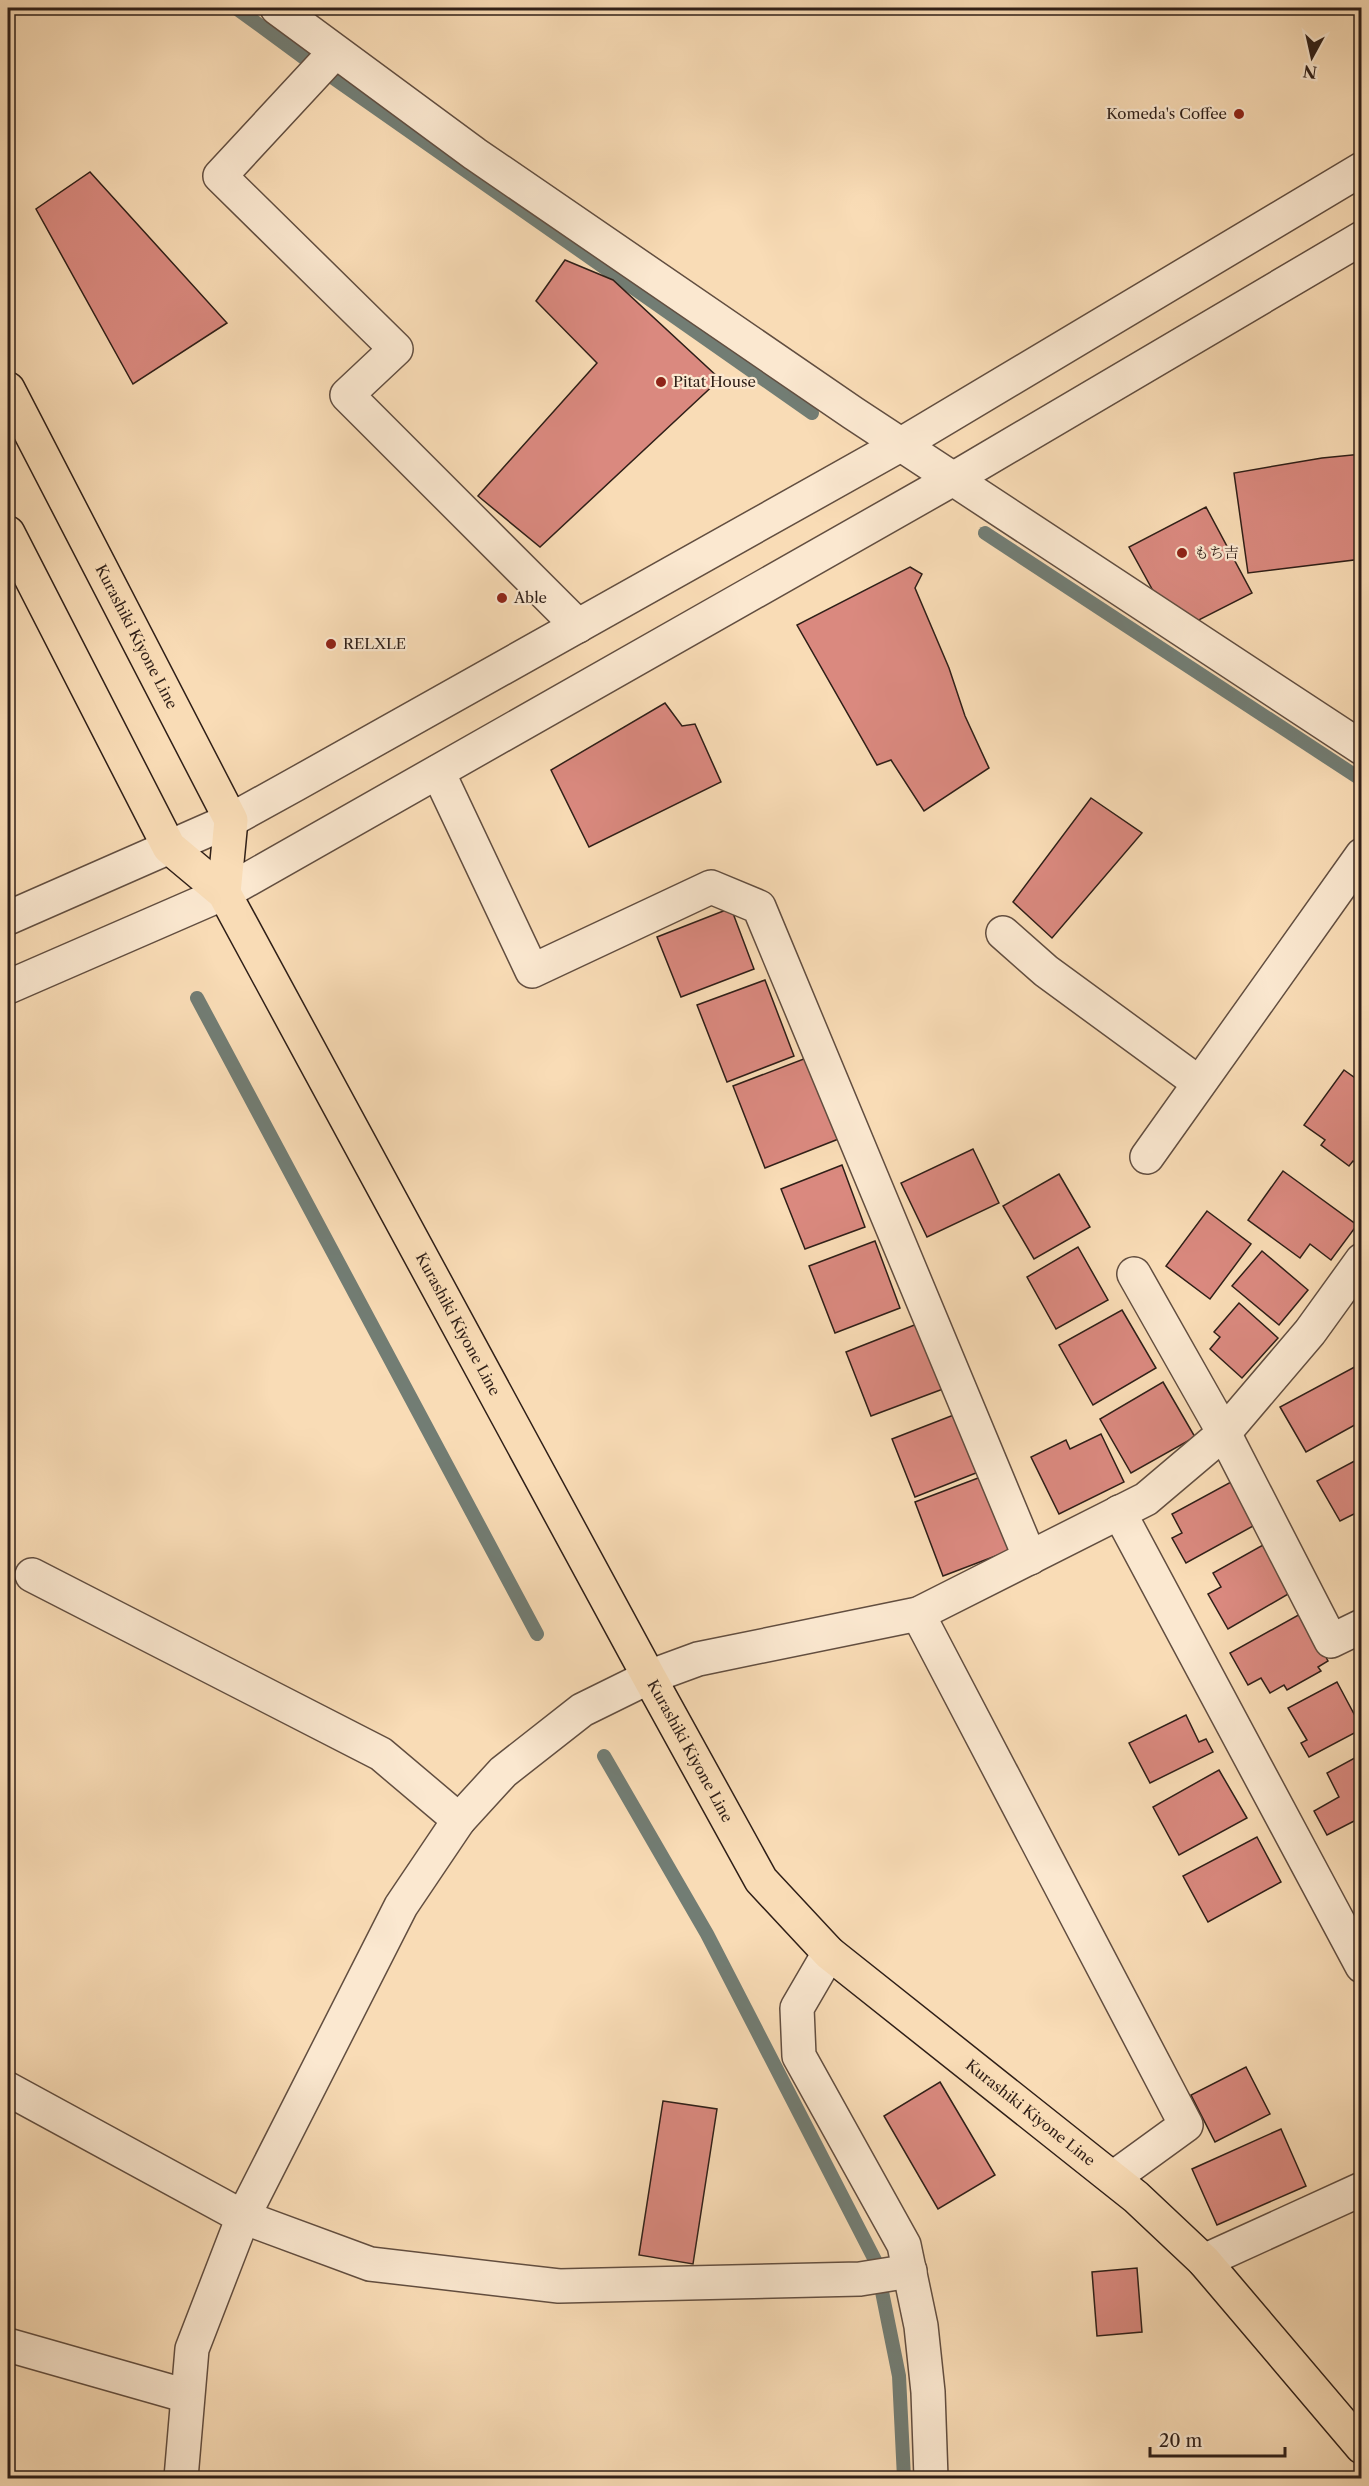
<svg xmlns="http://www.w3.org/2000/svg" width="1369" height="2486" font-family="'Libre Caslon Text','Noto Serif JP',serif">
	<rect width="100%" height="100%" fill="#f9dcb6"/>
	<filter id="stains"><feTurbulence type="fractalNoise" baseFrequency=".00333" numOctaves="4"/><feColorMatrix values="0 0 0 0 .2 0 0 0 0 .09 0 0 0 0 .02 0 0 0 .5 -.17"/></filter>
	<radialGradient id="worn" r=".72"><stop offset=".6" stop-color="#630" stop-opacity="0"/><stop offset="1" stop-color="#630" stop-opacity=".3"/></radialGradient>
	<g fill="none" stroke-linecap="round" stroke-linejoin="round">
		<!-- stream -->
		<g stroke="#727d74" stroke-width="14">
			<polyline points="236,8 307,60"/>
			<polyline points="332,77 812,413"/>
			<polyline points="985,533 1362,780"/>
			<polyline points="197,998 537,1634"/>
			<polyline points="604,1756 707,1934 876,2262 899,2376 904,2478"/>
		</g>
	</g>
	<!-- building -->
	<g fill="#da897f" stroke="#2f1f18" stroke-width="1.5">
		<polygon points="90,172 227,323 133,384 36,209"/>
		<polygon points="565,260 613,280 720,379 540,547 478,496 597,363 536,301"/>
		<polygon points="1362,454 1362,559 1248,573 1234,473 1322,458"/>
		<polygon points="1206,507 1252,593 1193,623 1157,598 1129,547"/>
		<polygon points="910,567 922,574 915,588 949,668 965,716 989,768 924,811 891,760 877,765 797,625"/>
		<polygon points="665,703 682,726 695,724 721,782 589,847 551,770"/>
		<polygon points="1091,798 1142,833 1052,938 1013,902"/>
		<polygon points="731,908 754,969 681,997 657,937"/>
		<polygon points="765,980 794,1056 727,1082 697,1005"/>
		<polygon points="809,1057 841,1138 765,1168 733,1086"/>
		<polygon points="1344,1070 1362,1083 1362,1167 1353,1161 1349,1166 1321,1145 1325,1140 1304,1125"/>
		<polygon points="973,1149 999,1203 927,1237 901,1183"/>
		<polygon points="842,1165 865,1227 805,1249 781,1189"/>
		<polygon points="1283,1171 1357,1225 1331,1260 1310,1244 1300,1258 1248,1220"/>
		<polygon points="1059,1174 1090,1227 1034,1259 1003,1206"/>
		<polygon points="1207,1211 1251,1244 1210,1299 1166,1266"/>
		<polygon points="875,1241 900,1308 835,1333 809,1266"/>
		<polygon points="1078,1247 1108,1300 1056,1329 1027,1277"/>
		<polygon points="1262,1251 1308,1290 1279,1325 1232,1286"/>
		<polygon points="1239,1303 1278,1338 1242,1378 1210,1349 1220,1337 1214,1332"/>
		<polygon points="1122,1310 1156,1368 1093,1405 1059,1345"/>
		<polygon points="917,1324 943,1389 871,1416 846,1352"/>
		<polygon points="1362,1363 1362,1421 1306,1452 1280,1407"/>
		<polygon points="1163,1382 1195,1437 1131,1473 1100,1419"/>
		<polygon points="964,1411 986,1469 915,1497 892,1439"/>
		<polygon points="1101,1434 1124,1482 1059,1514 1031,1457 1066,1440 1070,1449"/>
		<polygon points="1362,1457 1362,1510 1340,1521 1317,1481"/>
		<polygon points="986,1475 1014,1549 943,1576 915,1502"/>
		<polygon points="1231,1482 1255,1525 1186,1563 1172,1538 1182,1533 1172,1514"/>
		<polygon points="1263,1545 1290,1593 1228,1629 1208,1594 1221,1587 1213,1573"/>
		<polygon points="1302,1613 1328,1661 1318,1667 1321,1671 1287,1690 1284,1685 1270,1693 1261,1678 1248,1685 1230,1653"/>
		<polygon points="1337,1682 1362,1729 1309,1757 1301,1743 1307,1740 1288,1708"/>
		<polygon points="1186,1715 1199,1742 1206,1739 1213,1752 1150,1783 1129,1743"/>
		<polygon points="1362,1754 1362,1817 1327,1835 1314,1811 1339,1797 1327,1773"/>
		<polygon points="1219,1770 1247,1818 1179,1855 1153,1807"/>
		<polygon points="1257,1837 1281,1882 1208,1922 1183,1876"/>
		<polygon points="1246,2067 1270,2114 1215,2142 1191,2095"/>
		<polygon points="940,2082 995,2175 938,2209 884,2116"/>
		<polygon points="663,2101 717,2109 693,2264 639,2255"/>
		<polygon points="1281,2129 1306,2186 1217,2225 1192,2169"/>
		<polygon points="1137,2268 1142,2332 1097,2336 1092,2272"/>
	</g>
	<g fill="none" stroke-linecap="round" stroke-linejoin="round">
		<!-- minor casing -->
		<g stroke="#624e40" stroke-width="36">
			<g id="minor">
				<polyline points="277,8 475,154 853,413 1362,748"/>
				<polyline points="335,52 220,176 396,349 347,395 578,626"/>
				<polyline points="438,772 532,971 711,887 759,907 1030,1558"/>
				<polyline points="1003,933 1046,971 1199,1083"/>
				<polyline points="1147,1157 1362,855"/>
				<polyline points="1134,1274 1224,1433 1331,1641 1362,1626"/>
				<polyline points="1119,1512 1362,1966"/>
				<polyline points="32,1575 381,1754 459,1820"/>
				<polyline points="918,1614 1186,2125 1113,2178"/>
				<polyline points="829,1953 797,2008 799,2056 904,2245 921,2326 928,2392 931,2478"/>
				<polyline points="8,2089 243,2217 370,2264 559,2286 860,2279 910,2271"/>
				<polyline points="1204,2261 1362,2189"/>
				<polyline points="8,2345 187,2396"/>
				<polyline points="181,2478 192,2349 243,2217 401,1906 459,1820 503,1772 582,1710 649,1677 698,1659 918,1614 1146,1499 1224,1433 1310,1332 1362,1260"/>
			</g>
		</g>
		<!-- tertiary casing -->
		<g stroke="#624e40" stroke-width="36">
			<g id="tertiary">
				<polyline points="8,918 231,820 296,784 900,445 1362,169"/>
				<polyline points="8,987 224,893 953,479 1362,238"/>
			</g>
		</g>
		<!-- primary casing -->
		<g stroke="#2f1f18" stroke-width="36">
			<g id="primary">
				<path id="s1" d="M8,389l223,431 -7,73"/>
				<path id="s2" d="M8,533l161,314 55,46 425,784 112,203 68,73 307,244 68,64 158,186"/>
			</g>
		</g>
		<!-- minor -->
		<use href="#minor" stroke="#fbe8d0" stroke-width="33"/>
		<!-- tertiary -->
		<use href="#tertiary" stroke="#fbe8d0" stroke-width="33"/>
		<!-- primary -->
		<use href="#primary" stroke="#f9dcb6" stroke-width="33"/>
	</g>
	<!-- markers -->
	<g fill="#8f2418" stroke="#fbe8d0" stroke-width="2">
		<circle cx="1239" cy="114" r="6"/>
		<circle cx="661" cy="382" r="6"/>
		<circle cx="1182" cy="553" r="6"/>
		<circle cx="502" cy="598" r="6"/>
		<circle cx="331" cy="644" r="6"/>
	</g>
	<g text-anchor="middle" stroke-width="4.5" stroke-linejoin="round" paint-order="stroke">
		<!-- poi labels -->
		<g font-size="15" fill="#2f1f18" stroke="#fbe8d0" text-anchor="start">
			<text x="1227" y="119" text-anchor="end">Komeda's Coffee</text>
			<text x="673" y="387">Pitat House</text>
			<text x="1194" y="558">もち吉</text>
			<text x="514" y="603">Able</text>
			<text x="343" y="649">RELXLE</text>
		</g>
		<!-- street labels -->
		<g font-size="15" fill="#2f1f18" stroke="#fbe8d0">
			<text dy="5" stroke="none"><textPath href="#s1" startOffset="279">Kurashiki Kiyone Line</textPath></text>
			<text dy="5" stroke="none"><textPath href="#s2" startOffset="915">Kurashiki Kiyone Line</textPath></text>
			<text dy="5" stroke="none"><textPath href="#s2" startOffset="1401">Kurashiki Kiyone Line</textPath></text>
			<text dy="5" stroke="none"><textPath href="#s2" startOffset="1905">Kurashiki Kiyone Line</textPath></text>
		</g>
	</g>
	<!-- margin -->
	<rect width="1369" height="2486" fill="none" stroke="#f9dcb6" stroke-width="30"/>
	<rect x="9" y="9" width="1351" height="2468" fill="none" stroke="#2f1f18" stroke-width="3"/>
	<rect x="15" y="15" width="1339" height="2456" fill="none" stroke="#2f1f18" stroke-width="1.5"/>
	<!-- north arrow -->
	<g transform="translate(1312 57) rotate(188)" stroke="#fbe8d0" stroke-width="4.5" paint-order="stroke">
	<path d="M0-4.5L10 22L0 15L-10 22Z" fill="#2f1f18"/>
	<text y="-9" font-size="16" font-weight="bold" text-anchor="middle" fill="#2f1f18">N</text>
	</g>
	<!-- scale -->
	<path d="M1150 2447v9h135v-9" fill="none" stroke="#2f1f18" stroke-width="3"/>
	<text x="1159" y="2447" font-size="18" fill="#2f1f18" stroke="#fbe8d0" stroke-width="4.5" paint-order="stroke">20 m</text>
	<rect width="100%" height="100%" filter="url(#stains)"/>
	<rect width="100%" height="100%" fill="url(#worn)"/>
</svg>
